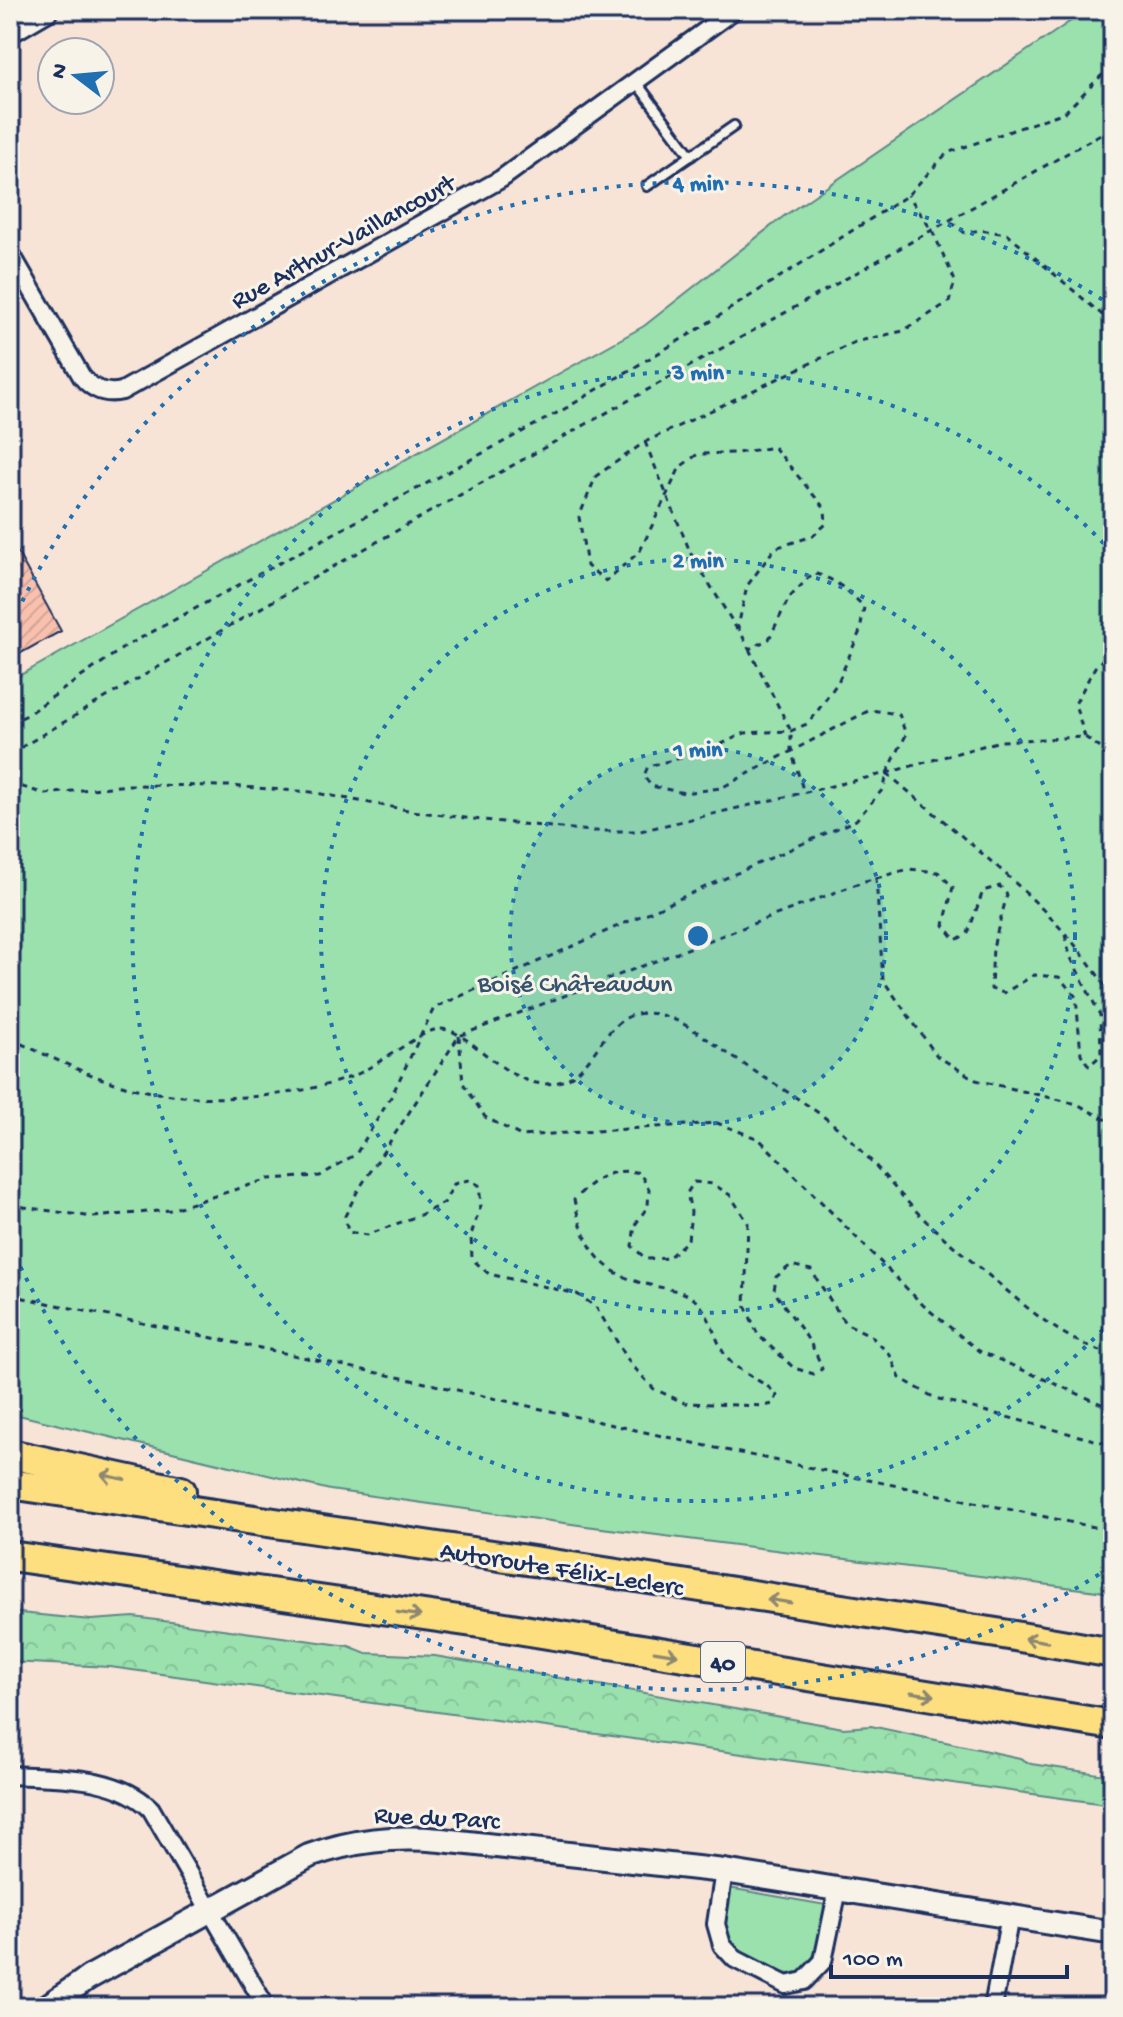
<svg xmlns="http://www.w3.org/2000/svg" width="1123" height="2017" font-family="'Gochi Hand',sans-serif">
	<defs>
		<pattern id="forest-crowns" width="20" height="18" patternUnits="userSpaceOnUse" patternTransform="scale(2)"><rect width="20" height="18" fill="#9be1ae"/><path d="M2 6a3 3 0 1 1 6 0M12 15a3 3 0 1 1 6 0" fill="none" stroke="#85c198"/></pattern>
		<pattern id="building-hatch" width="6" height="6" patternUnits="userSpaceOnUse" patternTransform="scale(2)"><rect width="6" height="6" fill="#f9c1ad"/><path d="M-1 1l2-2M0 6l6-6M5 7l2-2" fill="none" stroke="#d5a697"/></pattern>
	</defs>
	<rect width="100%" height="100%" fill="#f8e4d6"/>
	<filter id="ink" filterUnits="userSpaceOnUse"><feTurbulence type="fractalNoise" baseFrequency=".0125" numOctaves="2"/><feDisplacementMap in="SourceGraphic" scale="16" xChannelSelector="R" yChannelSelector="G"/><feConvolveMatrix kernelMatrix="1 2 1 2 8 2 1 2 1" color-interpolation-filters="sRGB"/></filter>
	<g filter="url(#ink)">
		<!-- green -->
		<g fill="#9be1ae" stroke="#5b8886" stroke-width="2">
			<polygon points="1087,10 1113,10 1113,1593 586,1526 330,1490 10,1413 10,681 644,326 784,216"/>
			<path d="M729,1888l97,17c-6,26 -5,49 -26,69 -17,4 -65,-18 -72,-35 -6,-16 -1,-35 1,-51z"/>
		</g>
		<!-- forest -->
		<polygon fill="url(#forest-crowns)" stroke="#5b8886" stroke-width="2" points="10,1612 91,1620 134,1617 349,1646 366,1653 435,1656 843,1728 871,1726 1020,1758 1031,1764 1113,1776 1113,1805 110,1667 10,1662"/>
		<!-- building -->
		<polygon fill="url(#building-hatch)" stroke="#1b2f5e" stroke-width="2" points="10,539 61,631 10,659"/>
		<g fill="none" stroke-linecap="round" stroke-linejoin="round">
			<!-- lane casing -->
			<g stroke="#1b2f5e" stroke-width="14">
				<g id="lane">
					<polyline points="636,82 691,156"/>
					<polyline points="647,186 734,126"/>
				</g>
			</g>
			<!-- street casing -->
			<g stroke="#1b2f5e" stroke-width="22">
				<g id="street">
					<path d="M10,252l72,125c11,13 24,18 40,14l379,-212 233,-169"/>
					<path d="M10,1775c47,3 105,-1 141,34l115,198"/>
					<polyline points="724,1871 716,1924 722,1945 735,1959 786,1985 804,1981 823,1961 838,1889"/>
					<polyline points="993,2007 1010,1916"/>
				</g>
			</g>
			<!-- secondary casing -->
			<g stroke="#1b2f5e" stroke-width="28">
				<g id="secondary">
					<polyline points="10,31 46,10"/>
					<path d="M46,2007l42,-29 221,-122c44,-16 85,-20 132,-16l283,31 389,62"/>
				</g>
			</g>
			<!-- highway casing -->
			<g stroke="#1b2f5e" stroke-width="34">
				<g id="highway">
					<polyline points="10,1454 181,1491"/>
					<polyline points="10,1484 540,1562 1003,1634 1113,1653"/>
					<polyline points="10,1556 480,1623 1113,1725"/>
				</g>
			</g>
			<!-- path -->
			<g stroke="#1b2f5e" stroke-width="3" stroke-dasharray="6 6" stroke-linecap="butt">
				<polyline points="951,222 965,233 980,230 1007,234 1113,324"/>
				<polyline points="645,442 691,554 737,629"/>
				<polyline points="749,649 791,731 791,750 804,793"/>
				<polyline points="10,723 25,716 126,646 568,407 697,330 908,195 947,153 1065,112 1101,76 1113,69"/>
				<polyline points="1085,737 1075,704 1095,667 1113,649"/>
				<path d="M10,754c364,-216 736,-416 1103,-627"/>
				<path d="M887,773c76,67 177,138 226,227"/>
				<polyline points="10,783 45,794 128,785 229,786 311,792 413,811 473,819 591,831 640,831 887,773 1000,741 1085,737 1113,757"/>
				<polyline points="876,878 883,980 937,1056 976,1080 1077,1104 1113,1124"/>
				<path d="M1065,935l5,21 30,59 1,40 -12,11 -8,-12 -5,-57 -17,-20 -25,-2 -30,18 -13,-4 2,-42 14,-52 -7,-9 -17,5 -15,42 -12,7 -12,-15 9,-38 -15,-15 -29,-3 -44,12 -406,155 -102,156 -12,24 3,16 19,3 53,-20 24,-12 10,-19 14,-4 11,5 2,20 -10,30 1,24 17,15 88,20 19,13 34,56 24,26 31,14 79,3 9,-2 4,-8c-9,-15 -40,-22 -52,-41 -13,-20 -13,-43 -34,-58 -10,-7 -29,-9 -41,-12 -51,-11 -65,-38 -76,-85 18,-20 38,-34 66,-27l9,16 -1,17 -13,19 -3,21 14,13 22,-1 20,-18 3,-28 -4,-19 7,-11 19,2 17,11 18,28 -3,82 13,30 36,33 20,6 8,-5c-9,-29 -31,-52 -48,-78l2,-14 15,-12 20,5 34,53 25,12 20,20 10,23 35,20 178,47"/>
				<polyline points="459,1036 463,1083 485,1117 521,1136 717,1123 759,1139 924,1306 979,1351 1113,1409"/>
				<path d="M10,1039c34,14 67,32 102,43 67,23 169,20 236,-4 25,-8 73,-48 91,-49 32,-2 71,67 120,53 43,-12 43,-81 102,-67 28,7 54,31 78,46 37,25 79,47 111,78 27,26 49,56 75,81 23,22 49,43 74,64 35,30 68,58 114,71"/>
				<path d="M10,1205l83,12 77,-7 99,-31 51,-3 36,-22 35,-57 43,-89 422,-188 28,-32 3,-15 19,-38 -7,-21 -29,-4 -149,78 -37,5 -33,-7 -7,-10 4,-10 54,-13 43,-20 46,-2 18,-8 29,-41 22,-51 4,-24c-15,-16 -30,-29 -51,-34l-24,25 -20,41 -20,10 -11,-22 9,-41 28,-38 38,-12 13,-12 -1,-15 -51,-62 -37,6 -39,1 -18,13 -40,84 -34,30 -19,-15 -8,-49 17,-41 49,-34 210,-100 48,-11 46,-29 6,-21 -22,-49 -25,-37"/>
				<polyline points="10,1295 430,1384 716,1448 1113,1531"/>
			</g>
			<!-- lane -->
			<use href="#lane" stroke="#f7f3e8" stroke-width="8"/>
			<!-- street -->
			<use href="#street" stroke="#f7f3e8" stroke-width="16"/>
			<!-- secondary -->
			<use href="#secondary" stroke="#f7f3e8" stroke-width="22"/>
			<!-- highway -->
			<use href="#highway" stroke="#fedf80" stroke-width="28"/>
		</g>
		<!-- one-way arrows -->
		<defs><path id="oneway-shaft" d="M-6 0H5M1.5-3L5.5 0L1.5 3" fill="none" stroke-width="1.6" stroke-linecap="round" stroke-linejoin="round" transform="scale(2)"/></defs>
		<g stroke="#8c876f">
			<use href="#oneway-shaft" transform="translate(113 1477) rotate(-168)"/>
			<use href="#oneway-shaft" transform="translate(779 1601) rotate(-171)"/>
			<use href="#oneway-shaft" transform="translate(409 1614) rotate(8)"/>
			<use href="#oneway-shaft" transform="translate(1036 1640) rotate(-170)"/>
			<use href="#oneway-shaft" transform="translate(666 1653) rotate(9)"/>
			<use href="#oneway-shaft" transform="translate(923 1694) rotate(9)"/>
		</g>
	</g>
	<!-- distance rings -->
	<circle cx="698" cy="936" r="188" fill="#1f6fb2" fill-opacity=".12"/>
	<g fill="none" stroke="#1f6fb2" stroke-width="4" stroke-dasharray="4 8">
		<circle cx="698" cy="936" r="188"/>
		<circle cx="698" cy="936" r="377"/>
		<path d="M1111 1321A565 565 0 1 1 1111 551"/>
		<path d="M1109 1568A754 754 0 0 1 12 1249M12 623A754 754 0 0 1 1109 304"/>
	</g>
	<g text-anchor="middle" stroke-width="6" stroke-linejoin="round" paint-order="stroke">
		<!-- shield labels -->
		<rect fill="#f7f3e8" stroke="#5d6a87" stroke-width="2" x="701" y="1642" width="44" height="40" rx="6"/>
		<g font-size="24" font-weight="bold" fill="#1b2f5e">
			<text x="723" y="1670">40</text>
		</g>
		<!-- street labels -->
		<g font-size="26" fill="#1b2f5e" stroke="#f7f3e8">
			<text transform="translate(342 240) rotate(-29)" y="9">Rue Arthur-Vaillancourt</text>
			<text transform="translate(562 1567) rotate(9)" y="9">Autoroute Félix-Leclerc</text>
			<text transform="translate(437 1816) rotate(3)" y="9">Rue du Parc</text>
		</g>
		<!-- park labels -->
		<g font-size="26" fill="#35536e" stroke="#f7f3e8">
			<text x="575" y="991">Boisé Châteaudun</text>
		</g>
	</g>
	<circle cx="698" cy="936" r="12" fill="#1f6fb2" stroke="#f7f3e8" stroke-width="4"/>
	<g font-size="24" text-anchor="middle" font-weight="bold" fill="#1f6fb2" stroke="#f7f3e8" stroke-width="6" stroke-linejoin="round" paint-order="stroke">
		<text x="698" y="190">4 min</text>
		<text x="698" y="379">3 min</text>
		<text x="698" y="567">2 min</text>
		<text x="698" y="756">1 min</text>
	</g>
	<!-- margin -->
	<rect width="1123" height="2017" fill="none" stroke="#f7f3e8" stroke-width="40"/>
	<rect x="20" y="20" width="1083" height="1977" fill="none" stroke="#1b2f5e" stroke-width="3" filter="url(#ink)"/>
	<!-- north arrow -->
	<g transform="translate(76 76) rotate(286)"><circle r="38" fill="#f7f3e8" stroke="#9fa5b1" stroke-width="2"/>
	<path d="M0-6L14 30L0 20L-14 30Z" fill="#1f6fb2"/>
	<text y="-12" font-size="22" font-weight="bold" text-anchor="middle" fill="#1b2f5e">N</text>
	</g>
	<!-- scale -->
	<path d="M831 1965v12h236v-12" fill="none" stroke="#1b2f5e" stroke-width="4"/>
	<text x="843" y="1965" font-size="24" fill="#1b2f5e" stroke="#f7f3e8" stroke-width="6" paint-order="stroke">100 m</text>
</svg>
